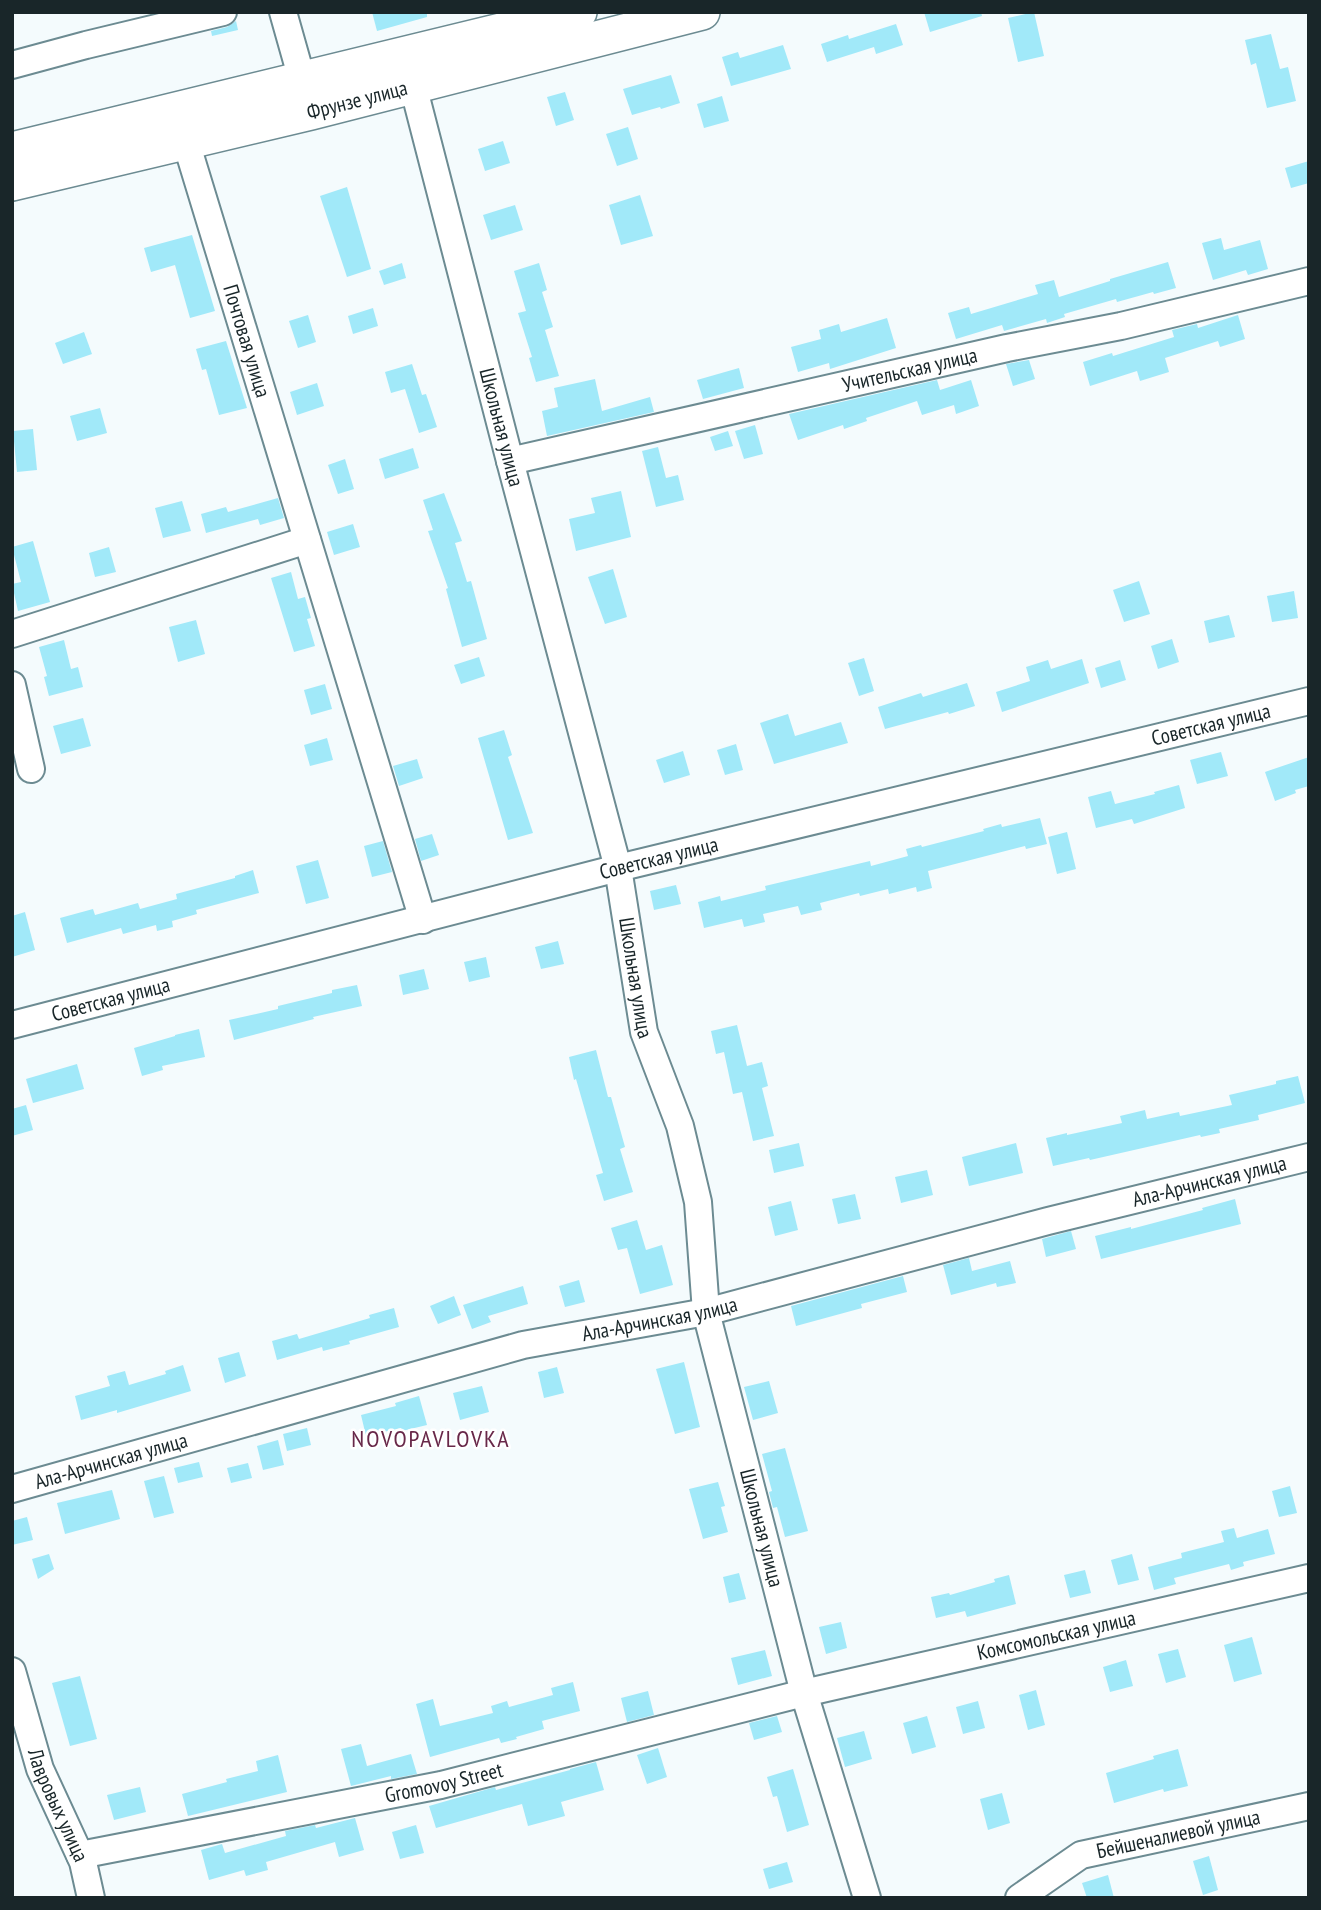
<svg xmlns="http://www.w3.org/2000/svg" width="1321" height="1910" font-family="'PT Sans Narrow',sans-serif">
	<rect width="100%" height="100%" fill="#f4fbfd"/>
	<!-- building -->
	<g fill="#a1e9f9">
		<polygon points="372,12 427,12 427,17 377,31"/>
		<polygon points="924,12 981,12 982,16 930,32"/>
		<polygon points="1034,12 1044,56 1018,62 1008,18"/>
		<polygon points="236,21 238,30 212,36 211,31 227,27"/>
		<polygon points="896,24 903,45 876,54 874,47 827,62 821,44 848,35 849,39"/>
		<polygon points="1271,34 1280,69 1288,67 1296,101 1267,108 1256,63 1251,65 1245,40"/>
		<polygon points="783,45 791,69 731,86 722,57 738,52 740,58"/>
		<polygon points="671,75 680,103 661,109 660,107 632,115 623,89"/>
		<polygon points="565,92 574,120 556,126 547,97"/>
		<polygon points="722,96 729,121 704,128 697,104"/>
		<polygon points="628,127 638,159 617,166 606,134"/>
		<polygon points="503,141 510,163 485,171 478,149"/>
		<polygon points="1309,161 1309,183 1291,188 1285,168"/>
		<polygon points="347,187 371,269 347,277 320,196"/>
		<polygon points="640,195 653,236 621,245 609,205"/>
		<polygon points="515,205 523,230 491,240 483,215"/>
		<polygon points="192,235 215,311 190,318 175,265 151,272 144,248"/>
		<polygon points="1221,238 1224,250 1260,240 1268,269 1248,275 1246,270 1213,280 1202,243"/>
		<polygon points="1168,262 1176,288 1154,294 1153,292 1117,302 1116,299 1064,314 1065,317 1047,323 1046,319 1004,331 1002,325 956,339 948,313 969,307 971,314 1038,294 1035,285 1054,280 1059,297 1110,281 1110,279"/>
		<polygon points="402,263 406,278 384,285 379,271"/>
		<polygon points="539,263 547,290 542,292 553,327 545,330 559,376 536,382 529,358 532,357 518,313 526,311 514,271"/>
		<polygon points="373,308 378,326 353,334 348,316"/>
		<polygon points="308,315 316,342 298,348 289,321"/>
		<polygon points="1238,315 1245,339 1220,347 1218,341 1165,358 1169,372 1140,381 1137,371 1090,386 1083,362 1112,353 1113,356 1174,337 1172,330 1197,324 1198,328"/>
		<polygon points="887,318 896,348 830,369 829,363 798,372 791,347 821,339 819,330 839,324 841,332"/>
		<polygon points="84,332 92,354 63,364 55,343"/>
		<polygon points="226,341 247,408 219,415 206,369 202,370 196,349"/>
		<polygon points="1029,360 1035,379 1013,386 1006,364"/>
		<polygon points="412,364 422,395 426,394 437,427 419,433 405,389 391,393 385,372"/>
		<polygon points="739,368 744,388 703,399 697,380"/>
		<polygon points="595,379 602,411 650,397 654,412 547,436 542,411 558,407 554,388"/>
		<polygon points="937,380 940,390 971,380 979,406 956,414 954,405 922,415 917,401 866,418 867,421 844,429 843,425 798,440 789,414"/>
		<polygon points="317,383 324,406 297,415 290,392"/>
		<polygon points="100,408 107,433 77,441 70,416"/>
		<polygon points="755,425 763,454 744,459 735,431"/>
		<polygon points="33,429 37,470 17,472 13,431"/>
		<polygon points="728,431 733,446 715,451 710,437"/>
		<polygon points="658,447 666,478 678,475 684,500 656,507 642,451"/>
		<polygon points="413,448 419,468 385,479 379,459"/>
		<polygon points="345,459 354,489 338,494 328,465"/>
		<polygon points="621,491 631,537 576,551 569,519 595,513 591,498"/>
		<polygon points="444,493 462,541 455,543 467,582 471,581 487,639 462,647 446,589 448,588 428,531 433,530 423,500"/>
		<polygon points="278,498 284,518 260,525 258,519 206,533 201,514 226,507 228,512"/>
		<polygon points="182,501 191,531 163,538 155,508"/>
		<polygon points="353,524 360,547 334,555 327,532"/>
		<polygon points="33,541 50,602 18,611 12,584 21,582 12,547"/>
		<polygon points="109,547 116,572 95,577 89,553"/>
		<polygon points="613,569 627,617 605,624 588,577"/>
		<polygon points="291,572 298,599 305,597 311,618 307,619 315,646 294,652 271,578"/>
		<polygon points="1139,581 1150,614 1124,622 1113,590"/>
		<polygon points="1294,591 1298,618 1272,622 1267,596"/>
		<polygon points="1229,615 1235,637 1209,643 1204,621"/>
		<polygon points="196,620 205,654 178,662 169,627"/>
		<polygon points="1172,639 1179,662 1158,669 1151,646"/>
		<polygon points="64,640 71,669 78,667 83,687 49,696 44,677 47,676 39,647"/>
		<polygon points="479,657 485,676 461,684 454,665"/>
		<polygon points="864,658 874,691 859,696 848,663"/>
		<polygon points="1082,659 1089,683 1002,712 996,692 1030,681 1026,667 1048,660 1051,669"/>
		<polygon points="1120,660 1126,680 1101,688 1095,668"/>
		<polygon points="967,683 975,706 949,714 948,712 885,729 878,707 921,693 923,697"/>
		<polygon points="325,684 332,709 311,715 304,690"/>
		<polygon points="788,714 795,736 841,722 848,743 774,764 760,723"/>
		<polygon points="83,718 91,746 61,754 53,726"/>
		<polygon points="504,730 512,755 508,757 533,833 508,840 478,738"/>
		<polygon points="327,738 333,760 310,766 304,745"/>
		<polygon points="736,744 743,770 725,775 717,750"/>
		<polygon points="683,751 690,775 664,783 656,760"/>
		<polygon points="1221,752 1228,776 1197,784 1190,760"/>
		<polygon points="1309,757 1309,786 1295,790 1296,793 1275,801 1265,772"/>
		<polygon points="417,759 423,778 399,786 393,766"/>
		<polygon points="1179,785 1185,808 1134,824 1132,819 1096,828 1088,797 1111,791 1115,804 1155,794 1154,792"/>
		<polygon points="1040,818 1047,844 1026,849 1025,846 928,871 932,888 917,892 916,887 889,894 888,889 860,896 859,893 820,903 822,910 801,915 798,906 763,914 765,922 744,927 742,919 704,928 698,902 720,896 721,901 766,890 765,886 870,861 871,866 908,856 906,849 921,845 922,847 984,831 983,829 1001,824 1002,827"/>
		<polygon points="1067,832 1076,869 1057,874 1048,837"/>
		<polygon points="432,834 439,855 421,861 415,839"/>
		<polygon points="383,841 392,872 372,877 364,846"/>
		<polygon points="318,860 329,898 306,904 296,866"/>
		<polygon points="253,870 259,893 196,910 197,914 172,921 173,927 157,931 156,925 123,934 121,928 67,943 60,918 93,909 95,915 138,903 140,909 177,899 176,894 235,878 235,876"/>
		<polygon points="676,885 681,904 654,910 650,891"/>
		<polygon points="25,912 35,950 12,957 12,916"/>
		<polygon points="558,941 564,964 541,969 535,947"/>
		<polygon points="486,957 490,977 469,982 464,962"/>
		<polygon points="424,969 429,989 403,995 399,975"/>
		<polygon points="357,985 362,1006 313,1017 314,1019 234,1040 229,1020 278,1009 278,1006 332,993 332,990"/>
		<polygon points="737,1025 747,1066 762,1062 768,1086 762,1088 774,1136 753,1141 742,1092 733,1094 724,1052 716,1054 711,1031"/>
		<polygon points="199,1029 205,1057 162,1066 163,1070 142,1076 134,1048 175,1036 175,1035"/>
		<polygon points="596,1050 608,1097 611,1097 625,1147 620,1149 633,1192 604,1201 596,1175 603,1173 576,1079 574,1080 569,1057"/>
		<polygon points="77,1064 84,1089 33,1103 26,1079"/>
		<polygon points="1298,1076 1305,1103 1258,1115 1259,1120 1219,1129 1220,1133 1201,1137 1200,1135 1090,1160 1089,1158 1053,1166 1046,1138 1067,1133 1067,1135 1122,1123 1120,1116 1145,1110 1147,1119 1179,1112 1180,1116 1232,1105 1229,1095 1276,1084 1276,1081"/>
		<polygon points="26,1105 33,1130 12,1136 12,1109"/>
		<polygon points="799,1143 804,1166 774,1173 769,1150"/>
		<polygon points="1016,1143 1023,1173 969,1186 962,1157"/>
		<polygon points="927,1170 933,1195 901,1203 895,1177"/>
		<polygon points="855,1194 861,1219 838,1224 832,1199"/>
		<polygon points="1235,1199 1241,1224 1101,1259 1095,1236 1131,1227 1131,1229 1203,1210 1202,1208"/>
		<polygon points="791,1201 798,1230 775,1236 768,1207"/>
		<polygon points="637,1220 646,1250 662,1245 673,1285 640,1294 627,1248 618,1250 611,1228"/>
		<polygon points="1071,1231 1076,1249 1046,1257 1042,1239"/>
		<polygon points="969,1258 972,1271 1010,1261 1016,1283 997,1287 996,1283 951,1295 943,1265"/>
		<polygon points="903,1276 907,1292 861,1304 862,1308 796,1326 791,1306"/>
		<polygon points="579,1280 585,1302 565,1307 559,1286"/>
		<polygon points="523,1286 528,1304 488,1316 491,1322 472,1329 463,1305"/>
		<polygon points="454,1296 461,1315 438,1324 430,1306"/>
		<polygon points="394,1308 399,1327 349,1341 350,1344 323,1351 322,1347 277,1360 272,1341 297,1334 299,1339 370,1318 369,1315"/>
		<polygon points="239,1352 246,1376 225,1383 218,1358"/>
		<polygon points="684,1362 700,1427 675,1434 656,1369"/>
		<polygon points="183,1365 191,1391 117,1413 117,1410 81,1420 75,1396 110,1386 107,1376 125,1371 129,1385 166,1374 165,1371"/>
		<polygon points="557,1367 564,1393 544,1398 538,1372"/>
		<polygon points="769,1381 778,1413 753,1420 744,1387"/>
		<polygon points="482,1386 489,1412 460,1420 453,1393"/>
		<polygon points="419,1396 427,1425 402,1431 401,1428 366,1436 361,1415 396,1406 395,1403"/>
		<polygon points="307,1428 311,1445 287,1451 283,1434"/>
		<polygon points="278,1440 284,1465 263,1470 257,1446"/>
		<polygon points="785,1448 808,1531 785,1537 777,1507 773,1508 769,1492 772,1491 762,1454"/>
		<polygon points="199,1462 203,1477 178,1483 174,1468"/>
		<polygon points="248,1463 252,1478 231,1483 227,1468"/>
		<polygon points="164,1476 174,1513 154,1518 144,1481"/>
		<polygon points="718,1482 725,1506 721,1507 728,1532 703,1539 689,1489"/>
		<polygon points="1290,1486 1297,1513 1279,1517 1272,1491"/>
		<polygon points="112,1490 120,1519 65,1534 57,1503"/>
		<polygon points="27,1517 33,1540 12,1545 12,1521"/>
		<polygon points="1234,1528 1237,1538 1268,1529 1275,1554 1243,1562 1244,1566 1231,1570 1229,1564 1174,1578 1176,1584 1154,1590 1148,1567 1182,1558 1181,1553 1224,1542 1221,1531"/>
		<polygon points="49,1554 54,1569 38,1579 32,1559"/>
		<polygon points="1132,1554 1139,1580 1118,1585 1111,1560"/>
		<polygon points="1085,1570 1091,1593 1070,1598 1064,1575"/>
		<polygon points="739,1573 746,1599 729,1603 723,1577"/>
		<polygon points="1009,1575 1016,1604 967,1617 965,1611 936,1618 931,1597 949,1593 950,1595 995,1582 994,1579"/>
		<polygon points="841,1622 847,1648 826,1654 819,1627"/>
		<polygon points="1252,1637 1262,1674 1234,1682 1224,1645"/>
		<polygon points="1178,1649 1186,1677 1166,1683 1158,1654"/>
		<polygon points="765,1650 772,1676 738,1685 731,1658"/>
		<polygon points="1126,1660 1133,1686 1110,1692 1103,1667"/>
		<polygon points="80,1676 97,1739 70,1746 52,1683"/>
		<polygon points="573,1682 580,1711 542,1721 544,1729 516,1737 517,1739 501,1743 499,1738 430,1757 416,1704 433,1699 440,1726 493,1713 491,1706 507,1701 509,1707 553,1695 551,1688"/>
		<polygon points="1036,1690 1045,1725 1028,1730 1019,1695"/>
		<polygon points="648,1691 654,1715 627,1722 621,1698"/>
		<polygon points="978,1701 985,1728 963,1734 956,1707"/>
		<polygon points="777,1716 782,1732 754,1740 749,1723"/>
		<polygon points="927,1716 936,1747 912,1754 903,1723"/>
		<polygon points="864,1731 872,1759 845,1767 837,1738"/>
		<polygon points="361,1744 367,1766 411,1754 417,1774 391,1779 391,1776 351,1786 341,1749"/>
		<polygon points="658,1748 667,1777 647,1784 637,1755"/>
		<polygon points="1178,1749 1188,1786 1164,1792 1163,1789 1114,1803 1106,1773 1154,1759 1153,1756"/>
		<polygon points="278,1755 287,1792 188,1816 182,1794 227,1782 226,1779 258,1771 256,1761"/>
		<polygon points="596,1762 604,1790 561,1802 565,1816 528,1826 522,1804 436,1828 429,1806 495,1787 496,1790 570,1770 570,1769"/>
		<polygon points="793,1769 809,1825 787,1832 777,1796 773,1797 767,1777"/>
		<polygon points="140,1787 146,1812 114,1820 107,1795"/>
		<polygon points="1002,1793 1010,1823 988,1830 980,1799"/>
		<polygon points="355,1818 364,1850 339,1857 335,1842 266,1862 268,1870 246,1876 244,1870 209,1880 201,1850 222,1844 225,1853 286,1836 285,1831 315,1825 316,1828"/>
		<polygon points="416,1825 424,1853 400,1859 392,1832"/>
		<polygon points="1209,1856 1218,1890 1203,1895 1193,1861"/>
		<polygon points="787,1862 793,1882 769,1889 763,1869"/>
		<polygon points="1108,1875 1114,1898 1087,1898 1082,1883"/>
	</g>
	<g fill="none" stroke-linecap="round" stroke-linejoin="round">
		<!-- minor casing -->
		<g stroke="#6c8b92" stroke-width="30">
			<g id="minor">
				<polyline points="283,12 307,97"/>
				<polyline points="12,65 86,45 223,12"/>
				<path id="s1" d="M409,70l101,391 108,407 26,164 36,94 18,76 8,110 98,381 63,205"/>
				<path id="s2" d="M186,142l237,778"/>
				<path id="s3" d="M510,461l497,-113 114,-22 188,-45"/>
				<polyline points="12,634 307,540"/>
				<polyline points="12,685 31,769"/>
				<path id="s4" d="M12,1025l606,-157 691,-167"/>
				<path id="s5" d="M12,1489l511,-144 183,-33 342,-91 261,-64"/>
				<path id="s6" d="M12,1671l28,98 43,93 8,36"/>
				<path id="s7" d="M80,1855l361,-70 363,-92 505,-115"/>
				<path id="s8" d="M1019,1898l62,-43 228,-49"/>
			</g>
		</g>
		<!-- major casing -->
		<g stroke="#6c8b92" stroke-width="38">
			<g id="major">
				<polyline points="12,150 579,12"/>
				<path id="s9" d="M12,183l299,-71 391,-100"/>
			</g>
		</g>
		<!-- minor -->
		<use href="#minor" stroke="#fff" stroke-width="26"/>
		<!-- major -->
		<use href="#major" stroke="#fff" stroke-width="35"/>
	</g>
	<g text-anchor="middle" stroke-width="5" stroke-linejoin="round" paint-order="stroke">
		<!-- street labels -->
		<g font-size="21" fill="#192629" stroke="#fff">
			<text dy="7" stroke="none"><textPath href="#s9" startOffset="355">Фрунзе улица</textPath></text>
			<text dy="7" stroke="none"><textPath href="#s2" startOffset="208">Почтовая улица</textPath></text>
			<text dy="7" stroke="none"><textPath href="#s3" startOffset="410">Учительская улица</textPath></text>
			<text dy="7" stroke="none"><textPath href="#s1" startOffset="369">Школьная улица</textPath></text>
			<text dy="7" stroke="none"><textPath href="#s4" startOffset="1236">Советская улица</textPath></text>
			<text dy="7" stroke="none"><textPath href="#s4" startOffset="668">Советская улица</textPath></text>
			<text dy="7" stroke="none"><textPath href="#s1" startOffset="936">Школьная улица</textPath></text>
			<text dy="7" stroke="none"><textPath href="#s4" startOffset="102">Советская улица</textPath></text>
			<text dy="7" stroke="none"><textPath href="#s5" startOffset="1237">Ала-Арчинская улица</textPath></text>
			<text dy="7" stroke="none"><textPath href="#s5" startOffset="670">Ала-Арчинская улица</textPath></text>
			<text dy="7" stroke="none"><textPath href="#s5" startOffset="103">Ала-Арчинская улица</textPath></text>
			<text dy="7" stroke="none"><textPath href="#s1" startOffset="1503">Школьная улица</textPath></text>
			<text dy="7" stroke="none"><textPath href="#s7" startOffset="1001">Комсомольская улица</textPath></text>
			<text dy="7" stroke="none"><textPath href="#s7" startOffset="371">Gromovoy Street</textPath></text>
			<text dy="7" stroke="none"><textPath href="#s6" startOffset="142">Лавровых улица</textPath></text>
			<text dy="7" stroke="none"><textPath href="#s8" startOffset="175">Бейшеналиевой улица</textPath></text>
		</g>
		<!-- quarter labels -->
		<g font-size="24" letter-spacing="2" fill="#682849" stroke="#fff">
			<text x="431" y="1447">NOVOPAVLOVKA</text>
		</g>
	</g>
	<!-- border -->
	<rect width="1321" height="1910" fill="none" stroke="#192629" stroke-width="28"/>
</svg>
